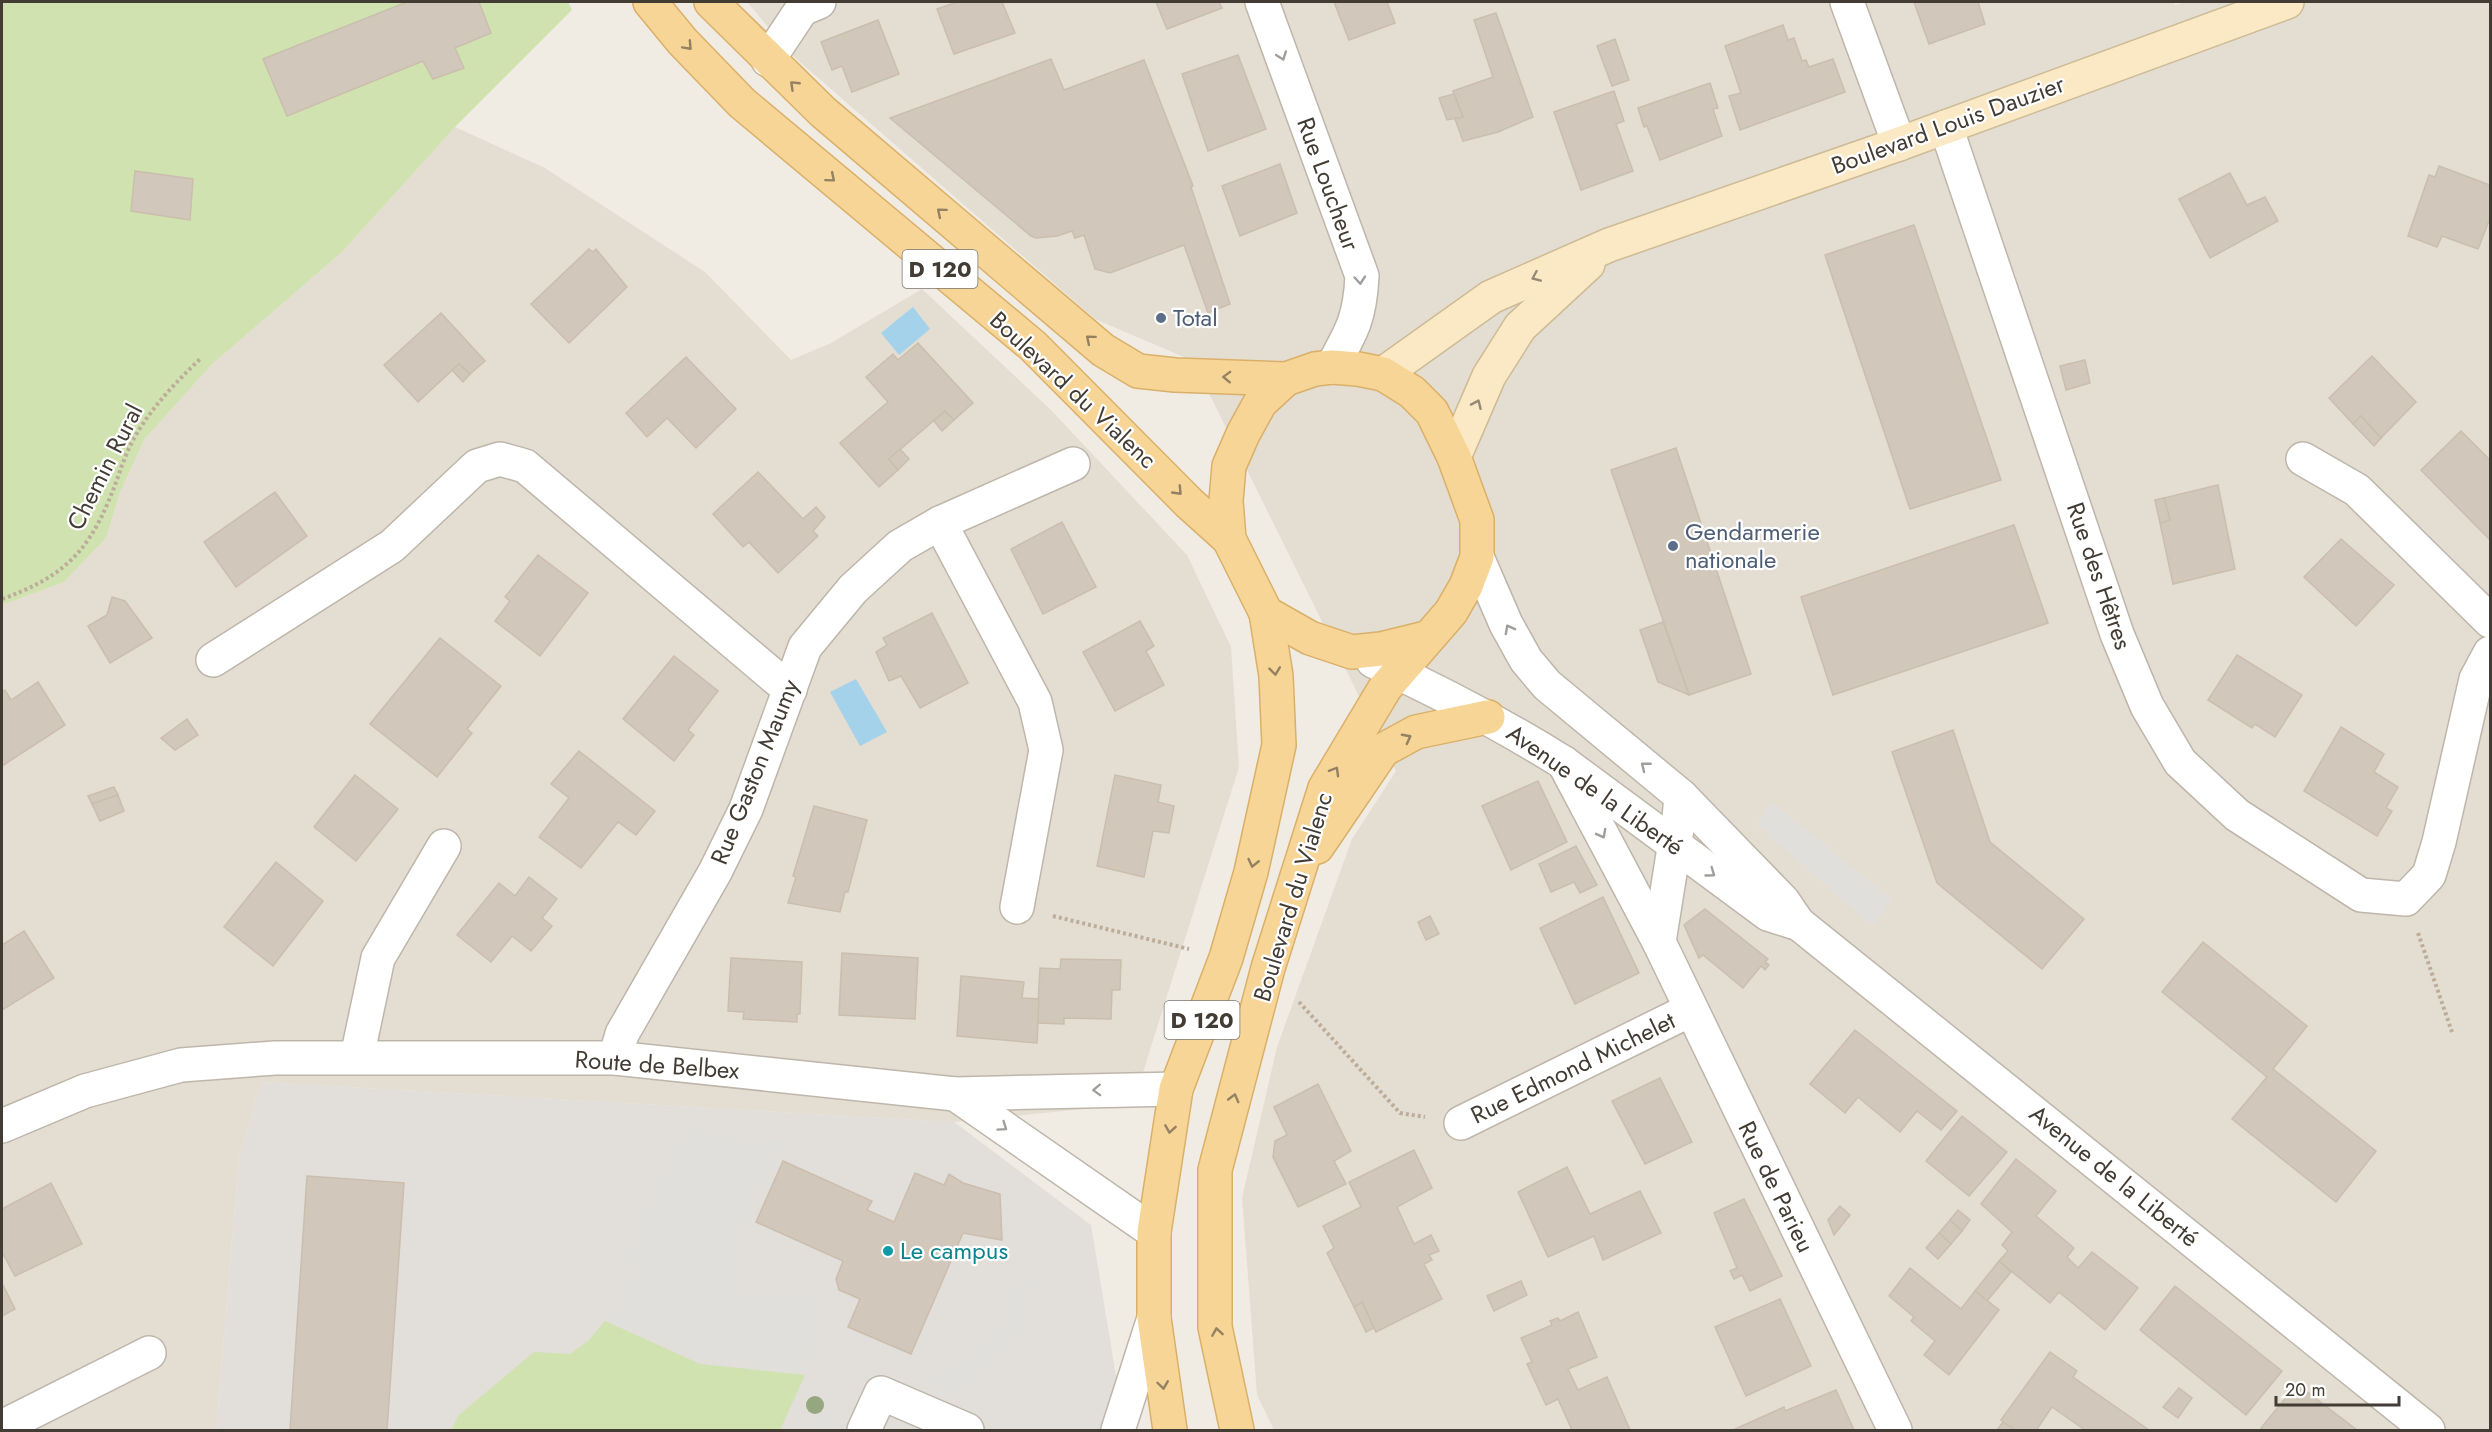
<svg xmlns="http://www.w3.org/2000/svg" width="2492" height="1432" font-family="Jost,sans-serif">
	<rect width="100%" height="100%" fill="#f0ece4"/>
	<!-- residential -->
	<g fill="#e4ddd2">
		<polygon points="747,2 2174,2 2175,5 2185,2 2490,2 2490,1430 1274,1430 1257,1395 1242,1198 1277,1047 1352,839 1396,771 1193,361 1095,319 792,55"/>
		<polygon points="455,127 545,168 705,272 791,360 831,343 922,289 1051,410 1187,555 1231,647 1239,767 1133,1104 954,1122 261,1082 239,1157 216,1430 2,1430 2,605 64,582 106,538 120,492 144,440 211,365 342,252"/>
	</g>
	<!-- industrial -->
	<polygon fill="#e2ded9" points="261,1082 954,1122 1091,1225 1125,1430 216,1430 239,1157"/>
	<!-- green -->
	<g fill="#cfe2af">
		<polygon points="2,2 568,2 572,10 455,127 342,252 211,365 144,440 120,492 106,538 64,582 2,605"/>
		<polygon points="605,1321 700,1364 805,1375 780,1430 451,1430 459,1415 534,1352 570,1354 588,1341"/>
	</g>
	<!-- parking -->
	<g fill="#e1dfdc">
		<polygon points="1773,803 1892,900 1872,926 1756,824"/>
		<polygon points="683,1122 716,1137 791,1140 754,1202 748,1230 741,1295 817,1294 813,1373 700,1360 606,1319 629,1276 624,1249"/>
		<polygon points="1013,1280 1042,1281 1021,1334 994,1366 977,1382 958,1395 938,1404 926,1373 955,1362 987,1335 1000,1315"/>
		<polygon points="819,1407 848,1420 843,1430 808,1430"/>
	</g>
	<!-- water -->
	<g fill="#a4d2ea">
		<polygon points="913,307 930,329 899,355 881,333"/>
		<polygon points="856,679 887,732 860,746 830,692"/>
	</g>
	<!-- building -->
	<g fill="#d1c7ba" stroke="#cbbeae" stroke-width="1.5">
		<polygon points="407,2 479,2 491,33 455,48 464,68 433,79 423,61 287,116 263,59"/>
		<polygon points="957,2 1002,2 1015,33 954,54 937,9"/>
		<polygon points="1156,2 1219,2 1222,8 1167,29"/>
		<polygon points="1334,2 1387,2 1395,23 1349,40"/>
		<polygon points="1914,2 1978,2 1985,24 1929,44"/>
		<polygon points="1496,13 1533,117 1498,132 1463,141 1455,119 1463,117 1453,91 1493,77 1474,20"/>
		<polygon points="878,20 899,74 852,92 842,66 832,70 821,42"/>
		<polygon points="1783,25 1788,40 1794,38 1802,61 1806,60 1809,67 1833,59 1845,92 1740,130 1729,96 1741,93 1725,46"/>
		<polygon points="1615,39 1629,80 1612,86 1597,46"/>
		<polygon points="1238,55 1266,129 1208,151 1182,74"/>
		<polygon points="1051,59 1064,90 1144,60 1193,186 1191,187 1230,304 1208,313 1184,245 1110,273 1095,269 1084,235 1075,238 1072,231 1057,236 1036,238 1031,236 890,118"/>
		<polygon points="1710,83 1718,108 1713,109 1722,136 1660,160 1647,126 1644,127 1638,108"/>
		<polygon points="1614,91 1624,121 1616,124 1633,171 1581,190 1554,112"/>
		<polygon points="1454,94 1463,117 1447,120 1439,98"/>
		<polygon points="1280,164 1297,213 1240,236 1222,186"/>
		<polygon points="2439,166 2490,185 2490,218 2478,249 2442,236 2437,247 2408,236 2429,175 2435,177"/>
		<polygon points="135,171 193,179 190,220 131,211"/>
		<polygon points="2230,173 2247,205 2265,197 2278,221 2210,258 2179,199"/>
		<polygon points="1914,225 2001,480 1910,509 1825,255"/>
		<polygon points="589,249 593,252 596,249 627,287 569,343 531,304"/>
		<polygon points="441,313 485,361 470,374 459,364 418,402 384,365"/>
		<polygon points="918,343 973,403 954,420 945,411 889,459 898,470 879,487 840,443 888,402 866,377 893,354 898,360"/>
		<polygon points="2372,356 2416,402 2381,438 2361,416 2353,424 2329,398"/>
		<polygon points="686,357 736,409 696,448 667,418 647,437 626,413"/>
		<polygon points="2085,360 2090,383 2066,390 2060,366"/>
		<polygon points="459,364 470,374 463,382 452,370"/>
		<polygon points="945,411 954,420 942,431 934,421"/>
		<polygon points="2361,416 2381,438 2374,446 2353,424"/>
		<polygon points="2461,431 2490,460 2490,540 2421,470"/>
		<polygon points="1676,448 1751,674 1689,695 1611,470"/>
		<polygon points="900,449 909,459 898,470 889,459"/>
		<polygon points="758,472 803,519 816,507 825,517 813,531 818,536 778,573 749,542 743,547 713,514"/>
		<polygon points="2218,485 2235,569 2173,584 2160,523 2170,520 2164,498"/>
		<polygon points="275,492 307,536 236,587 204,542"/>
		<polygon points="2164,498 2170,520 2160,523 2155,500"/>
		<polygon points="1062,522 1096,587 1043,614 1011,549"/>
		<polygon points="2014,525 2048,623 1833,695 1801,597"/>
		<polygon points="2341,539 2394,585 2356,626 2304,577"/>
		<polygon points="538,555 588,593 540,656 495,621 510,601 505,597"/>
		<polygon points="112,597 125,601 152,638 110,663 88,626 107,615"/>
		<polygon points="932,613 968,683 920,708 901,676 889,681 876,652 887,645 883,638"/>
		<polygon points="1140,621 1154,646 1146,651 1164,685 1115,711 1083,652"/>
		<polygon points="1663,622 1689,695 1658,682 1640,630"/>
		<polygon points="440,638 501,686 467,729 472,733 437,777 370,724"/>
		<polygon points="2237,655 2302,695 2275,737 2255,724 2252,728 2208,700"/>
		<polygon points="674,656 718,691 688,730 694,735 674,761 623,719"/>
		<polygon points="38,682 65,725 2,766 2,692 5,690 11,700"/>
		<polygon points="187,719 198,735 175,750 161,738"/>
		<polygon points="2341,727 2384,754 2374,772 2398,787 2386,808 2392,811 2377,836 2304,791"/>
		<polygon points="1953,730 1990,842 2084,919 2042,969 1937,883 1892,752"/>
		<polygon points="579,751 655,811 636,835 618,822 581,868 539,837 569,798 551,784"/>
		<polygon points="355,775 398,809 356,861 314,827"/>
		<polygon points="1115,775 1161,785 1158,802 1174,806 1169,833 1153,831 1144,877 1097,866"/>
		<polygon points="1538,781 1567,842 1511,870 1482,806"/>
		<polygon points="114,787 118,795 92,804 88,796"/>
		<polygon points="118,795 124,811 100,821 92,804"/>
		<polygon points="814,806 867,820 848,892 845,892 840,912 788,903 796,877 793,876"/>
		<polygon points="1576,846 1597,885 1580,893 1574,882 1551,892 1539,864"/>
		<polygon points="276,862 323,901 273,966 224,927"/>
		<polygon points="529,877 557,899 542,918 552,926 531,951 512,936 491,962 457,935 499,883 515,896"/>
		<polygon points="1603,897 1639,973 1575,1004 1540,928"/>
		<polygon points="1705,909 1768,959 1765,962 1769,965 1765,970 1761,966 1743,988 1703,955 1699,958 1684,925"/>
		<polygon points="1430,916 1439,934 1426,940 1418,922"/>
		<polygon points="24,931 54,978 2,1010 2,945"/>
		<polygon points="2203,942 2307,1026 2273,1069 2376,1151 2336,1202 2232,1119 2267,1077 2162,992"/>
		<polygon points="842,953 918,958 915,1019 839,1015"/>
		<polygon points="731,958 802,962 800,1014 797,1014 797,1022 743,1019 744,1012 728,1011"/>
		<polygon points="1061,959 1121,960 1120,990 1112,990 1111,1019 1064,1018 1064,1024 1037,1023 1040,968 1060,969"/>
		<polygon points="961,976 1024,982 1022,998 1039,999 1037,1043 957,1036"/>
		<polygon points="1855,1030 1957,1111 1941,1130 1917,1111 1900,1132 1858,1097 1845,1113 1810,1084"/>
		<polygon points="1660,1078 1692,1142 1645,1164 1612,1101"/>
		<polygon points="1318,1084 1351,1151 1334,1161 1346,1184 1298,1207 1273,1157 1275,1141 1287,1135 1274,1107"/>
		<polygon points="1962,1116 2007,1152 1969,1196 1926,1161"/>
		<polygon points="1414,1150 1432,1188 1397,1207 1414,1244 1431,1235 1439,1251 1429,1255 1432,1260 1424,1264 1442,1299 1376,1332 1362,1302 1354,1307 1327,1253 1334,1248 1323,1226 1361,1207 1349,1182"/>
		<polygon points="2016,1159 2056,1191 2036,1216 2074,1248 2067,1257 2078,1268 2092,1252 2138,1288 2105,1330 2059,1292 2050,1303 1999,1261 2008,1251 2002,1245 2012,1232 1981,1204"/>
		<polygon points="783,1161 872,1201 867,1210 894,1222 915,1173 944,1185 949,1174 963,1183 1000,1194 1002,1240 963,1233 911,1354 848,1327 860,1299 839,1290 836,1279 843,1261 756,1222"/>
		<polygon points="1567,1167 1590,1214 1640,1191 1661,1233 1603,1260 1594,1236 1548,1257 1518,1192"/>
		<polygon points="307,1176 404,1183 387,1430 290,1430"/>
		<polygon points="51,1183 82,1244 15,1276 2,1252 2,1209"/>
		<polygon points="1744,1199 1782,1276 1750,1291 1742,1275 1734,1279 1730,1271 1737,1268 1714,1213"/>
		<polygon points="1840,1206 1850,1215 1834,1235 1828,1220"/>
		<polygon points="1958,1210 1970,1220 1962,1231 1950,1220"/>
		<polygon points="1950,1220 1962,1231 1951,1244 1939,1233"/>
		<polygon points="1939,1233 1951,1244 1938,1259 1926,1248"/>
		<polygon points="1999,1261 2011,1272 1987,1301 1975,1291"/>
		<polygon points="1910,1268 1961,1309 1975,1291 1999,1310 1949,1375 1924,1355 1935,1341 1911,1321 1914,1317 1889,1296"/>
		<polygon points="1521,1281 1527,1295 1494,1311 1487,1296"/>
		<polygon points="2,1283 15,1309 2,1316"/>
		<polygon points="2175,1286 2282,1371 2246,1415 2140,1330"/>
		<polygon points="1780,1299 1811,1366 1746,1396 1715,1327"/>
		<polygon points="1362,1302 1374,1328 1366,1332 1354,1307"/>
		<polygon points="1578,1312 1597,1357 1568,1369 1578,1390 1607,1377 1630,1430 1572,1430 1558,1399 1546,1405 1527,1364 1532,1362 1521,1338 1552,1325 1550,1321 1558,1318 1560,1321"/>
		<polygon points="2050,1352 2077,1371 2073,1377 2149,1430 2085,1430 2052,1407 2037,1429 2039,1430 2015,1430 2003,1422 2001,1420"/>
		<polygon points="2297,1384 2323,1404 2357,1430 2264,1430 2261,1428"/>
		<polygon points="2179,1388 2192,1398 2178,1418 2163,1407"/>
		<polygon points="1836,1390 1854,1430 1733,1430 1784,1407 1785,1411"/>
		<polygon points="2003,1422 2015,1430 1997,1430"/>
	</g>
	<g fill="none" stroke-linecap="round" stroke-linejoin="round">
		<!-- minor casing -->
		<g stroke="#beb6aa" stroke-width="36">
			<g id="minor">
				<path d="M1262,2l100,274c-2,42 -10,55 -30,91"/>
				<polyline points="1847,2 1899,144"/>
				<polyline points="768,60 802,9 819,2"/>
				<polyline points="1946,127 2117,634 2147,706 2180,762 2237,815 2361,895 2406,899 2429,875 2439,842 2476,679 2490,653"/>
				<polyline points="2303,459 2357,490 2490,621"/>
				<polyline points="940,523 1035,702 1046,750 1017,907"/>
				<polyline points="213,660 392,546 477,466 500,459 525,466 790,690"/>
				<polyline points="1564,763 1659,942 1895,1430"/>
				<polyline points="1659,942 1677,829"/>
				<polyline points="357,1057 378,958 444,846"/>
				<polyline points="615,1058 622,1034 715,872 746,809 805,647 853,589 900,546 940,523 1073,464"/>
				<polyline points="955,1094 1154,1232"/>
				<polyline points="1461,1123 1690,1010"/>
				<polyline points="2,1126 85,1091 181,1065 275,1058 615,1058 955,1094 1176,1089"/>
				<polyline points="2,1427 149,1353"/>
				<polyline points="864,1430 881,1393 967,1430"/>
				<polyline points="1118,1430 1154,1318"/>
			</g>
		</g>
		<!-- tertiary casing -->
		<g stroke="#beb6aa" stroke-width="36">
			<g id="tertiary">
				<polyline points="1477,557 1506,624 1526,660 1547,685 1681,796 1679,818"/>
				<path d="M1373,661c67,31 129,63 191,102l204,151 25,8"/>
				<polyline points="1681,796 1783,901 1798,923 2428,1430"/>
			</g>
		</g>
		<!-- secondary casing -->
		<g stroke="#cdbb96" stroke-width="36">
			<g id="secondary">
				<polyline points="1383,374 1491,297 1609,245 1899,144 2287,2"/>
				<polyline points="1454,457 1489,376 1520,327 1588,264"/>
			</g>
		</g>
		<!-- primary casing -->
		<g stroke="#dab069" stroke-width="36">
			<g id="primary">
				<polyline points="650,2 683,42 742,103 1033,346 1189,503 1229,539"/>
				<polyline points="711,2 823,112 1103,350 1138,371 1175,375 1286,379"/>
				<polyline points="1317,847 1383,750 1416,732 1488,717"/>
				<polyline points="1170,1430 1154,1318 1154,1232 1176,1089 1226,958 1251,872 1279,745 1276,676 1266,613"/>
				<polyline points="1237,1430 1215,1327 1215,1170 1268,968 1325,788 1385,688 1451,612 1466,586 1477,557 1477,520 1454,457 1432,412 1412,392 1383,374 1358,369 1332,367 1315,369 1286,379 1260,403 1243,434 1229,466 1226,501 1229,539 1266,613 1310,638 1352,652 1381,649 1426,638"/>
			</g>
		</g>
		<!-- path -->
		<g stroke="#bcad9a" stroke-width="4" stroke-dasharray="3 3" stroke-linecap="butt">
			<path d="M2,599c56,-20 84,-43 107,-99 8,-18 13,-38 22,-56 17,-33 43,-60 69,-85"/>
			<polyline points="1053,916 1189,949"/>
			<polyline points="2418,933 2452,1032"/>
			<polyline points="1299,1002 1400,1113 1425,1117"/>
		</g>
		<!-- minor -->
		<use href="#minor" stroke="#fff" stroke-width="33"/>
		<!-- tertiary -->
		<use href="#tertiary" stroke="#fff" stroke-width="33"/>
		<!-- secondary -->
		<use href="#secondary" stroke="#fae9c4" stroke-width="33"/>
		<!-- primary -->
		<use href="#primary" stroke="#f6d597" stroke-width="33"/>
	</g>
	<!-- trees -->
	<circle fill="#95a77f" cx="815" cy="1405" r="9"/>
	<!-- one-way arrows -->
	<defs><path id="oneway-chevron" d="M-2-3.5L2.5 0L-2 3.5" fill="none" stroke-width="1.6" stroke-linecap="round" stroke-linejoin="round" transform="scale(1.5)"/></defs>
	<g stroke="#938161">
		<use href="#oneway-chevron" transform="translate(688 46) rotate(47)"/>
		<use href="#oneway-chevron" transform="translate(794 85) rotate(-136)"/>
		<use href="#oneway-chevron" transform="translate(831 178) rotate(40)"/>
		<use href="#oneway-chevron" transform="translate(941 212) rotate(-140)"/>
		<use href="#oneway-chevron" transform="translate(1090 339) rotate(-140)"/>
		<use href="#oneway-chevron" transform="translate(1227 377) rotate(-178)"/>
		<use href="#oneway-chevron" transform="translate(1178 491) rotate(46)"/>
		<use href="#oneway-chevron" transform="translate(1275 671) rotate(83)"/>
		<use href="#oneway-chevron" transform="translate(1407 738) rotate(-28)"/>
		<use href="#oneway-chevron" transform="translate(1335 771) rotate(-60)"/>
		<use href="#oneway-chevron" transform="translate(1253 863) rotate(103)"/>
		<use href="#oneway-chevron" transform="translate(1234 1098) rotate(-75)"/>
		<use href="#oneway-chevron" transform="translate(1170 1129) rotate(99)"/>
		<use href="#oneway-chevron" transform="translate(1217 1332) rotate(-99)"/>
		<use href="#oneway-chevron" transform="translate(1163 1385) rotate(82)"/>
	</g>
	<g stroke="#a09e9a">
		<use href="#oneway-chevron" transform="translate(1282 56) rotate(70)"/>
		<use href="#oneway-chevron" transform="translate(1360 280) rotate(85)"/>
		<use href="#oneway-chevron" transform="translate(1509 629) rotate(-118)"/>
		<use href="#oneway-chevron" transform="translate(1645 766) rotate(-141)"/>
		<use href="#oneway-chevron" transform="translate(1602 834) rotate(62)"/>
		<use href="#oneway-chevron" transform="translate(1711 873) rotate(36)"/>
		<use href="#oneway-chevron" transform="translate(1097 1090) rotate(178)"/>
		<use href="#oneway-chevron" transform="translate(1003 1127) rotate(35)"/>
	</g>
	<g stroke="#958a75">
		<use href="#oneway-chevron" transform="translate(1536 277) rotate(156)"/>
		<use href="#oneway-chevron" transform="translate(1477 404) rotate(-66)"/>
	</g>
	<!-- markers -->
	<g fill="#5c6f8a" stroke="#fff" stroke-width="2">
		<circle cx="1161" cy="318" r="6"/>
		<circle cx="1673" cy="546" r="6"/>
	</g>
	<circle fill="#0f9aa8" stroke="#fff" stroke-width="2" cx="888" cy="1251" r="6"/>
	<g text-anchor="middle" stroke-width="4.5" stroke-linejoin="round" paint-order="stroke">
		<!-- shield labels -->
		<g fill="#fff" stroke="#7b7671" stroke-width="1.5">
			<rect x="902.5" y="250" width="75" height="38" rx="4.5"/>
			<rect x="1164.5" y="1001" width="75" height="38" rx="4.5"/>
		</g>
		<g font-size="22" font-weight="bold" fill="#423c34">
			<text x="940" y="277">D 120</text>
			<text x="1202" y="1028">D 120</text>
		</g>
		<!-- street labels -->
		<g font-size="24" fill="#423c34" stroke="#fff">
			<text transform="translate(1948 125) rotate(-20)" y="8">Boulevard Louis Dauzier</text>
			<text transform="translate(1328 184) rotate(70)" y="8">Rue Loucheur</text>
			<text transform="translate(1073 390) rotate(43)" y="8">Boulevard du Vialenc</text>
			<text transform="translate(105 467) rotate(-63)" y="8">Chemin Rural</text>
			<text transform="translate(2099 576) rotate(71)" y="8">Rue des Hêtres</text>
			<text transform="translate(755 772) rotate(-68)" y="8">Rue Gaston Maumy</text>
			<text transform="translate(1595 790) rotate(35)" y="8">Avenue de la Liberté</text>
			<text transform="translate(1293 897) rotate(-73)" y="8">Boulevard du Vialenc</text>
			<text transform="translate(657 1065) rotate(4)" y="8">Route de Belbex</text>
			<text transform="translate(1573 1068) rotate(-26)" y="8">Rue Edmond Michelet</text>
			<text transform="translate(2114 1176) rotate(39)" y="8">Avenue de la Liberté</text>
			<text transform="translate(1776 1187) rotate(64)" y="8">Rue de Parieu</text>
		</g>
		<!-- service labels -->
		<g font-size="24" fill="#4e5e75" stroke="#fff" text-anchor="start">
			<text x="1173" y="326">Total</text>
			<text x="1685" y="540">Gendarmerie<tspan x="1685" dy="28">nationale</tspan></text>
		</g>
		<!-- culture labels -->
		<g font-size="24" fill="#0d838f" stroke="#fff" text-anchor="start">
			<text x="900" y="1259">Le campus</text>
		</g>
	</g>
	<!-- border -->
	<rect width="2492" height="1432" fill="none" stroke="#423c34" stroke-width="6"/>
	<!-- scale -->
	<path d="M2276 1396v9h123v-9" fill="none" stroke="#423c34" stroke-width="3"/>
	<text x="2285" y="1396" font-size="18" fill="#423c34" stroke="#ffffff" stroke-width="4.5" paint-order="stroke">20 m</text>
</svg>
